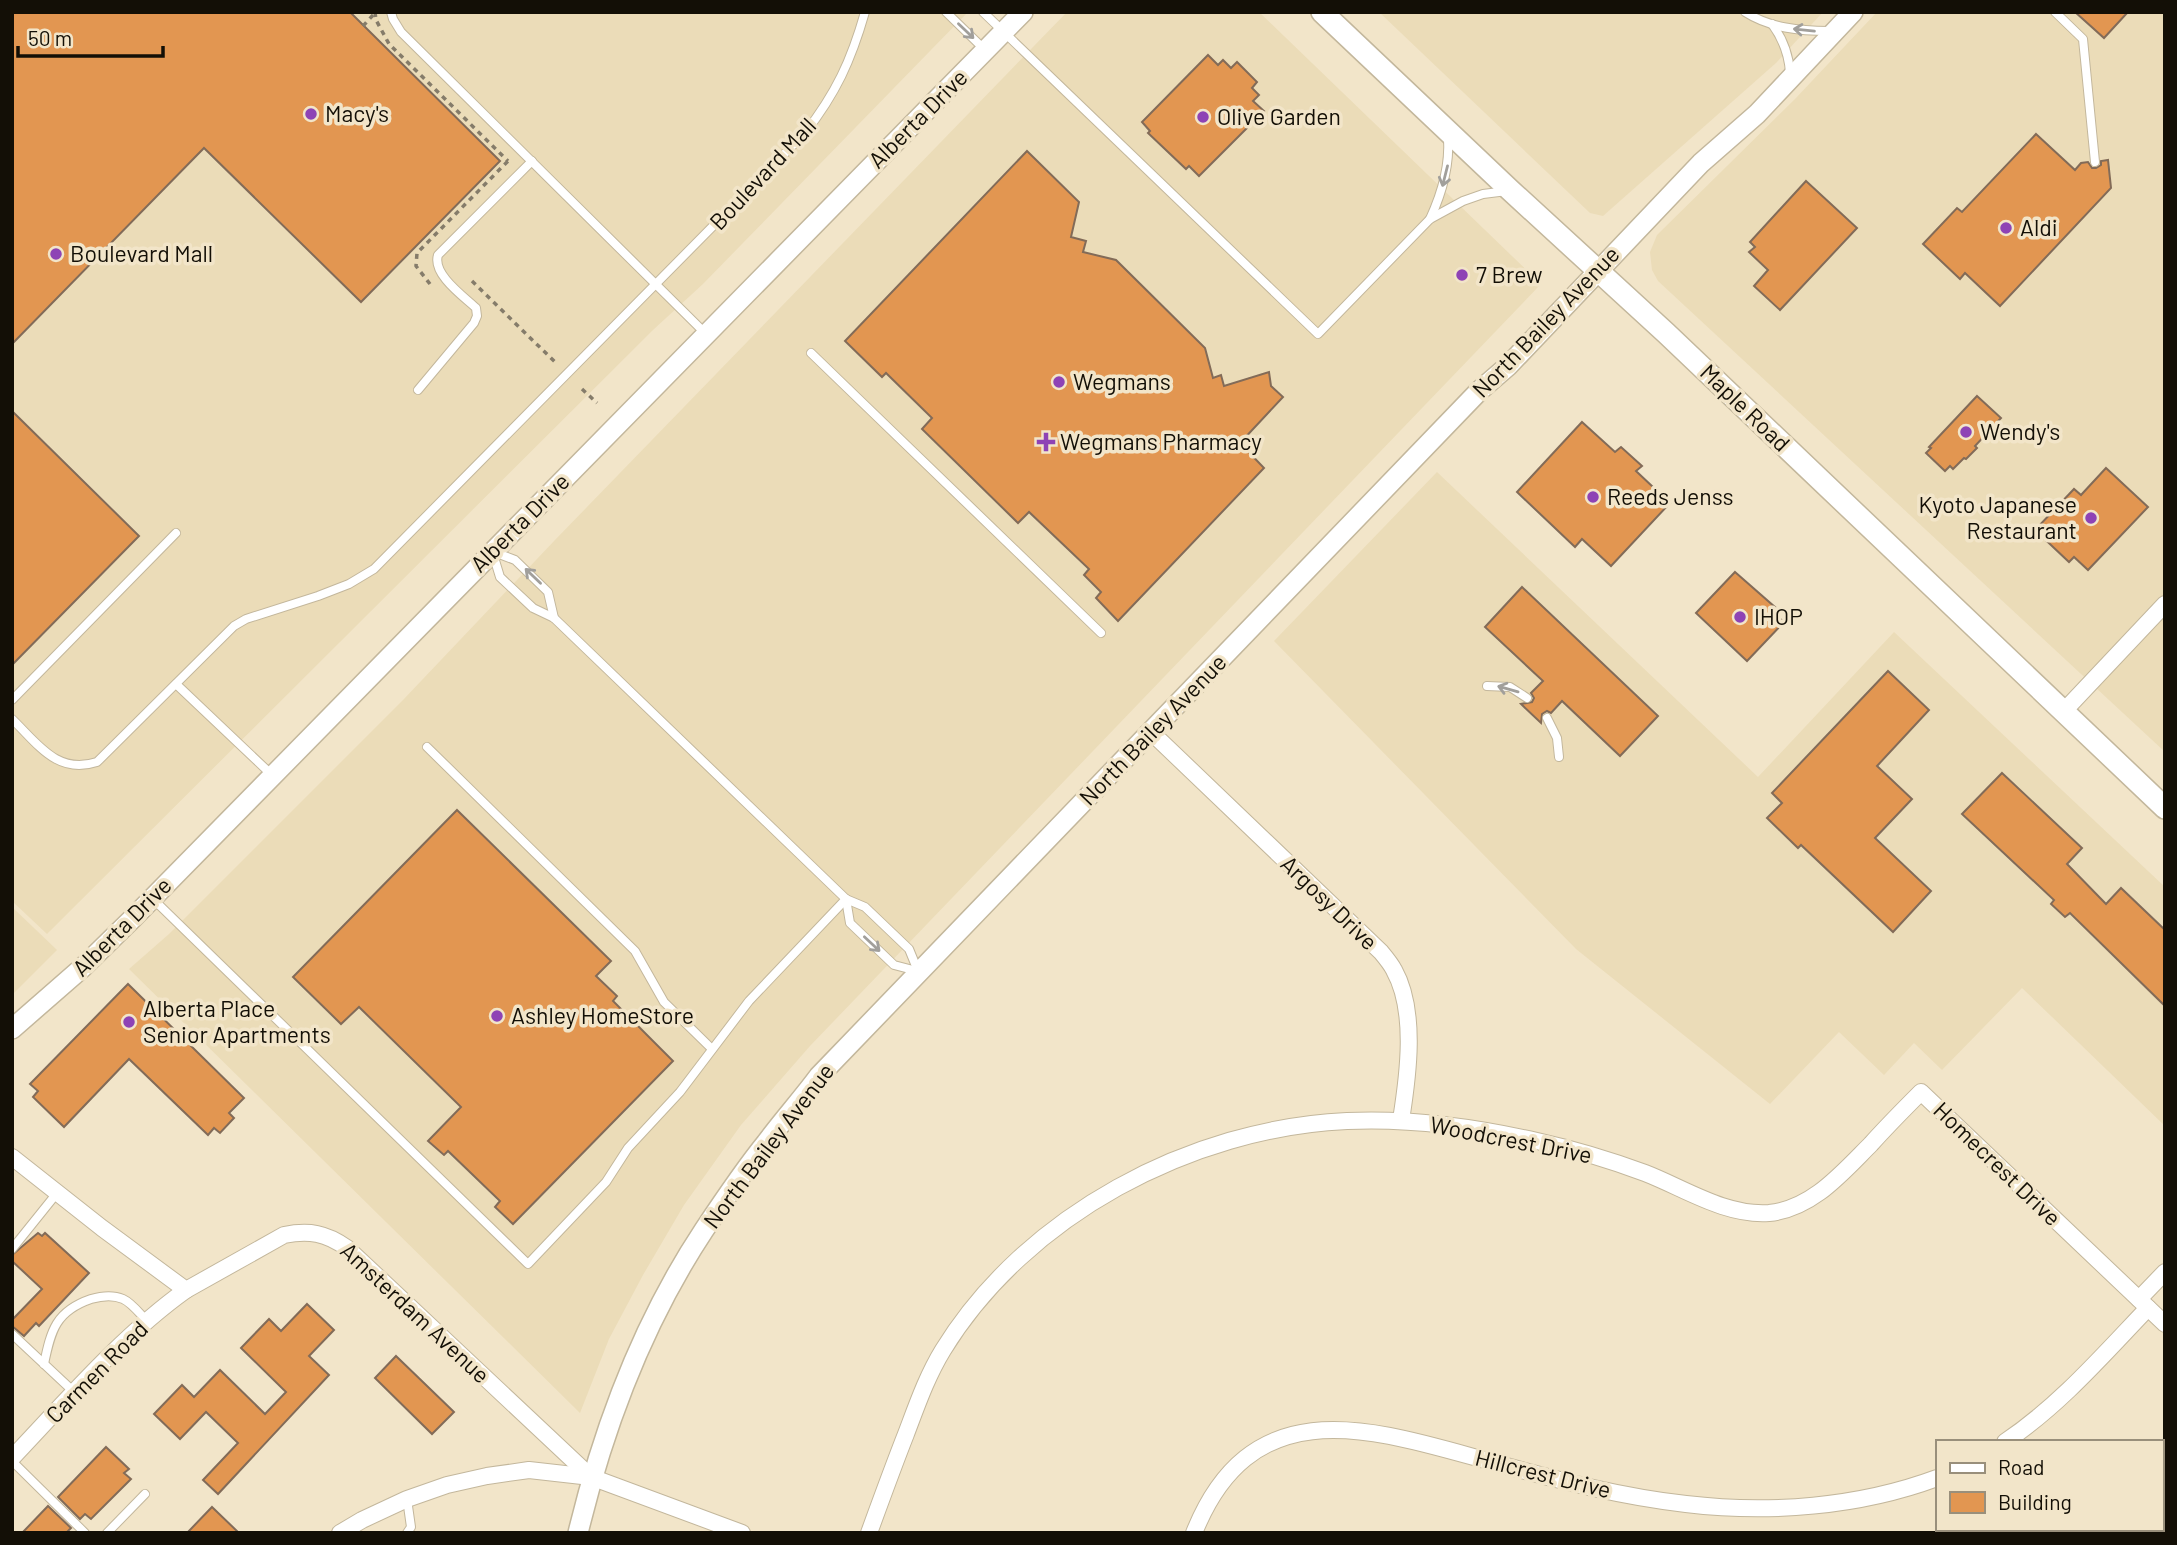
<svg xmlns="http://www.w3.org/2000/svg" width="2177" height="1545" font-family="Barlow,sans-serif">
	<rect width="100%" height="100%" fill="#f2e5c9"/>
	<!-- built -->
	<g fill="#ebdcb8">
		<polygon points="12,12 968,12 703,284 653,330 47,934 12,901"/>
		<polygon points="1067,12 1259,12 1541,284 810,1046 741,1125 684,1205 643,1275 609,1339 580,1413 129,969 169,934 403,700 555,540"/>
		<polygon points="1379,12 1823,12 1776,63 1603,216 1590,213"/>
		<polygon points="1877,12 2165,12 2165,752 1658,281 1652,270 1650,252 1657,235 1795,99"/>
		<polygon points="1437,472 1758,777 1894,632 2165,887 2165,1126 2022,988 1942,1070 1914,1043 1884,1075 1839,1032 1770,1104 1576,949 1274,641"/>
		<polygon points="12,907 57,950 12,995"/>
	</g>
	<!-- building -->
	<g fill="#e29651" stroke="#826b58" stroke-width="2">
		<polygon points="12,12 350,12 500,161 361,302 204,148 12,344"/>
		<polygon points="2075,12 2128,12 2104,38"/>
		<polygon points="1208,55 1218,65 1223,60 1231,68 1237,62 1257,82 1252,88 1259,95 1253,101 1264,111 1199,176 1189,166 1186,169 1148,133 1150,131 1142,122"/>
		<polygon points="2036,134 2075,170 2081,163 2088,162 2092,168 2096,168 2101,165 2101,161 2108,160 2111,188 2000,306 1965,273 1960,279 1923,244 1957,208 1962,212"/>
		<polygon points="1027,151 1079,202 1071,237 1086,241 1083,252 1116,260 1205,348 1213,378 1221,375 1224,386 1269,372 1271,386 1283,397 1240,443 1264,468 1118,621 1096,598 1101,592 1084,575 1089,569 1029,512 1018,523 922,429 932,418 886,373 882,377 845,341"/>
		<polygon points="1806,181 1857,228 1780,310 1754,286 1768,270 1749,252 1755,247 1750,242"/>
		<polygon points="1977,396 2001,418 1975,446 1977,448 1966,459 1964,458 1953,469 1950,466 1945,471 1926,453 1931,448 1929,447"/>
		<polygon points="12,411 139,536 12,665"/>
		<polygon points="1582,422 1615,452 1621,447 1642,466 1636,471 1670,503 1611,566 1582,539 1575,547 1517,492"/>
		<polygon points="2106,468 2148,507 2088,570 2074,557 2069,562 2035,530 2074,489 2081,495"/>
		<polygon points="1735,572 1776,608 1773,612 1784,622 1747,661 1696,613"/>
		<polygon points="1522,587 1658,716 1620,756 1562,701 1551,713 1547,711 1542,714 1541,723 1521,704 1532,702 1534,698 1531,693 1543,681 1485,627"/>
		<polygon points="1888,671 1929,710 1877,766 1912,799 1875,838 1931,891 1893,932 1801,845 1798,848 1767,818 1782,803 1772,793"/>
		<polygon points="2002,773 2082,848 2067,864 2106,904 2121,888 2165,930 2165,1006 2070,913 2065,917 2051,904 2054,900 1962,814"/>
		<polygon points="457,810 611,961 596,976 617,996 613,1001 673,1061 513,1224 495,1207 500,1201 448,1151 444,1155 428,1141 461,1107 359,1007 341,1024 293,977"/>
		<polygon points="128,984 244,1098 229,1113 234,1118 220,1133 214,1128 208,1135 129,1059 64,1127 33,1097 38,1091 30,1084"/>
		<polygon points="38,1233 42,1236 45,1233 89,1273 39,1326 36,1323 24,1336 12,1326 12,1320 42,1289 12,1261 12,1255"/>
		<polygon points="307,1304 334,1330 309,1356 329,1375 218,1494 203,1480 238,1443 206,1412 180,1439 154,1414 182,1385 194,1397 220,1370 265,1414 286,1392 241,1348 269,1319 281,1331"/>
		<polygon points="396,1356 454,1412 432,1434 375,1378"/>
		<polygon points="106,1447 129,1469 124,1473 131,1479 91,1519 85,1514 80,1519 58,1497"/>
		<polygon points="48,1506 71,1528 66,1533 22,1533"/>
		<polygon points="212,1507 239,1533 187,1533"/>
	</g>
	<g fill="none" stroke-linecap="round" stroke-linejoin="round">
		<!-- service casing -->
		<g stroke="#c3b79c" stroke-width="10">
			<g id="service">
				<polyline points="391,12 393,19 401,32 706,334"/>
				<polyline points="946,12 984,49"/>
				<polyline points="983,12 1318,334 1430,219 1463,201 1483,194 1507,191"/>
				<path d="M1745,12c25,16 55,19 84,19"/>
				<polyline points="2055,12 2083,39 2095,162"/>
				<path d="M1772,24c11,15 17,31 18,49"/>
				<path d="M1430,219c12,-26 20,-52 18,-81"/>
				<polyline points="811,353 1101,633"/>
				<path d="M418,390l56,-67 3,-7 -1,-8c-13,-12 -44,-34 -38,-53l94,-94"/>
				<polyline points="494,552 515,560 548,592 554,618"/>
				<polyline points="493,554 500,577 533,608 554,618 846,899 865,907 909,949 918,971"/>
				<polyline points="176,684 272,775"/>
				<polyline points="1487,686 1510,687 1527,698"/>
				<polyline points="12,700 176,533"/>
				<polyline points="1547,718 1557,738 1559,757"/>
				<path d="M12,719c26,25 45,56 85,43l137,-136 12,-7 72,-23 31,-12 25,-15 431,-436c31,-40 46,-72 60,-121"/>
				<polyline points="427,747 635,951 664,1002 712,1049"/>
				<polyline points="153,899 528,1264 606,1182 628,1148 680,1092 749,1001 846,899"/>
				<polyline points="846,899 850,923 894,965 917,971"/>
				<polyline points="12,1249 57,1193"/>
				<polyline points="12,1334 74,1392"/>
				<path d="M44,1364c7,-34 12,-53 47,-65 10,-3 23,-4 32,0 9,4 17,15 24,22"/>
				<polyline points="12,1461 85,1533"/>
				<polyline points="107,1533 145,1494"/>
				<polyline points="407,1533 411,1527 407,1499"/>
			</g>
		</g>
		<!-- minor casing -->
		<g stroke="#c3b79c" stroke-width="18">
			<g id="minor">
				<polyline points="2064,711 2165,604"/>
				<path d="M1151,732l230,220c5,6 10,12 13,18 23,41 14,106 7,150"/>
				<path d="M12,1157l90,71 84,62 98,-55c25,-5 42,-2 63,13l244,229"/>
				<polyline points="2139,1299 2165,1272"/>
				<path d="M2005,1442c55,-37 98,-87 143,-134"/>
				<path d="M12,1458c54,-57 111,-123 174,-168"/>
				<polyline points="340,1533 362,1520 407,1499 447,1485 487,1476 529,1470 591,1477 742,1533"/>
				<path d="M869,1533c12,-33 24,-66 37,-99 11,-29 21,-58 37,-84 83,-135 248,-222 404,-229 64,-3 128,6 190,20 36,8 73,19 108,32 39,15 80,43 124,40 43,-4 73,-40 102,-69 16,-18 33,-35 50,-52l244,232"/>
				<path d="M1194,1533c60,-150 186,-101 305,-69 62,17 124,33 187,40 83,10 173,3 251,-26"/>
			</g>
		</g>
		<!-- tertiary casing -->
		<g stroke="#c3b79c" stroke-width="22">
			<g id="tertiary">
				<polyline points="12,1029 83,967 132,919 1023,12"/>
				<path d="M578,1533c26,-108 65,-211 126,-303 20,-30 40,-60 62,-87 17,-23 36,-44 53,-67l660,-685 29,-25 193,-203 56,-49 96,-102"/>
			</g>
		</g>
		<!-- secondary casing -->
		<g stroke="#c3b79c" stroke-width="24">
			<polyline id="secondary" points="1322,12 1510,190 1666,333 2165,808"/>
		</g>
		<!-- path -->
		<g stroke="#857c6a" stroke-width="3.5" stroke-dasharray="5 5" stroke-linecap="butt">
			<polyline points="375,12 376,20 389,44 508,161"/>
			<polyline points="363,26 374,14"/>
			<polyline points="472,281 557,364"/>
			<polyline points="430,284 416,266 417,253 510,159"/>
			<polyline points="582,389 597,403"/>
		</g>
		<!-- service -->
		<use href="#service" stroke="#fff" stroke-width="8"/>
		<!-- minor -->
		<use href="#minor" stroke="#fff" stroke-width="16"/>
		<!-- tertiary -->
		<use href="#tertiary" stroke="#fff" stroke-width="19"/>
		<!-- secondary -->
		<use href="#secondary" stroke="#fff" stroke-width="21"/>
	</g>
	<!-- one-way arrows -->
	<defs><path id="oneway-shaft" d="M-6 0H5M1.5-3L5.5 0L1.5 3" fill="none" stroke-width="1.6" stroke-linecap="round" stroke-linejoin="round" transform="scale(1.75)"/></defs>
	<g stroke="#a19f9b">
		<use href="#oneway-shaft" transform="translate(1804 30) rotate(-174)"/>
		<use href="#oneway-shaft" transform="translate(966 31) rotate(44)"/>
		<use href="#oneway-shaft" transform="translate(1445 176) rotate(104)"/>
		<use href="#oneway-shaft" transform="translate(533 576) rotate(-136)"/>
		<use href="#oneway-shaft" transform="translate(1508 689) rotate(-164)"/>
		<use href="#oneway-shaft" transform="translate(872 944) rotate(43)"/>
	</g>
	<!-- markers -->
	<g fill="#8e43b5" stroke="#f2e5c9" stroke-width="2.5">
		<circle cx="311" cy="114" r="7"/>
		<circle cx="1203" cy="117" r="7"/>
		<circle cx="2006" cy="228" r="7"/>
		<circle cx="56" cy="254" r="7"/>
		<circle cx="1462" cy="275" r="7"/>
		<circle cx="1059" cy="382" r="7"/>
		<circle cx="1966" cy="432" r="7"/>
		<path d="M1042.5 431.5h7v7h7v7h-7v7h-7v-7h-7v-7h7z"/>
		<circle cx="1593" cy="497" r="7"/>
		<circle cx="2091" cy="518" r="7"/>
		<circle cx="1740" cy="617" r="7"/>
		<circle cx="497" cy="1016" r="7"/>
		<circle cx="129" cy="1022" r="7"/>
	</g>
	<g text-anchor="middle" stroke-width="7" stroke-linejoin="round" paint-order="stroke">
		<!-- poi labels -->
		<g font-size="23" fill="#130f06" stroke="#f2e5c9" text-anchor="start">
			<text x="325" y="122">Macy's</text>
			<text x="1217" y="125">Olive Garden</text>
			<text x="2020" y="236">Aldi</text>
			<text x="70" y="262">Boulevard Mall</text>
			<text x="1476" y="283">7 Brew</text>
			<text x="1073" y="390">Wegmans</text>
			<text x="1980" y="440">Wendy's</text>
			<text x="1060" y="450">Wegmans Pharmacy</text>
			<text x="1607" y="505">Reeds Jenss</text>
			<text x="2077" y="513" text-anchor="end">Kyoto Japanese<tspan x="2077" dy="26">Restaurant</tspan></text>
			<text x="1754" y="625">IHOP</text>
			<text x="143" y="1017">Alberta Place<tspan x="143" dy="26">Senior Apartments</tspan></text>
			<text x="511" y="1024">Ashley HomeStore</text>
		</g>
		<!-- street labels -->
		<g font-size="23" fill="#130f06" stroke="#f2e5c9">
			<text transform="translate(918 119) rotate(-45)" y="8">Alberta Drive</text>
			<text transform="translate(763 174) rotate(-47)" y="8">Boulevard Mall</text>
			<text transform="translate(1546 322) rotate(-46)" y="8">North Bailey Avenue</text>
			<text transform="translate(1745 408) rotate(44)" y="8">Maple Road</text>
			<text transform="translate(520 523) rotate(-45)" y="8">Alberta Drive</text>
			<text transform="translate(1153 730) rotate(-46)" y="8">North Bailey Avenue</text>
			<text transform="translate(1329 903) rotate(44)" y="8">Argosy Drive</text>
			<text transform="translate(122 927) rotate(-45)" y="8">Alberta Drive</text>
			<text transform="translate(1511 1140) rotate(11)" y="8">Woodcrest Drive</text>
			<text transform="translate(769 1146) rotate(-53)" y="8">North Bailey Avenue</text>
			<text transform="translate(1997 1164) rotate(44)" y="8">Homecrest Drive</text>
			<text transform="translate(415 1313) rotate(43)" y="8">Amsterdam Avenue</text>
			<text transform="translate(97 1372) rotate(-45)" y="8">Carmen Road</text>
			<text transform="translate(1543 1474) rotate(14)" y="8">Hillcrest Drive</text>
		</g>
	</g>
	<!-- border -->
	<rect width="2177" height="1545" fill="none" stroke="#130f06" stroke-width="28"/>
	<!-- legend -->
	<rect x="1936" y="1440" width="228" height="91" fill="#f2e5c9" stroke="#998f7b" stroke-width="2"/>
	<rect x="1950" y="1463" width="35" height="10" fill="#ffffff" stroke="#998f7b" stroke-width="2"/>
	<text x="1998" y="1475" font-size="21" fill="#130f06">Road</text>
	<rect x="1950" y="1492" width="35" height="21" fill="#e29651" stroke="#998f7b" stroke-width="2"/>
	<text x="1998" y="1510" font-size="21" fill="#130f06">Building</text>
	<!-- scale -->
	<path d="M18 46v10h145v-10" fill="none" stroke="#130f06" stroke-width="3.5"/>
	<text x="28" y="46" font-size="21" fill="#130f06" stroke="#f2e5c9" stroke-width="5" paint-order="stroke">50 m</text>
</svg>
